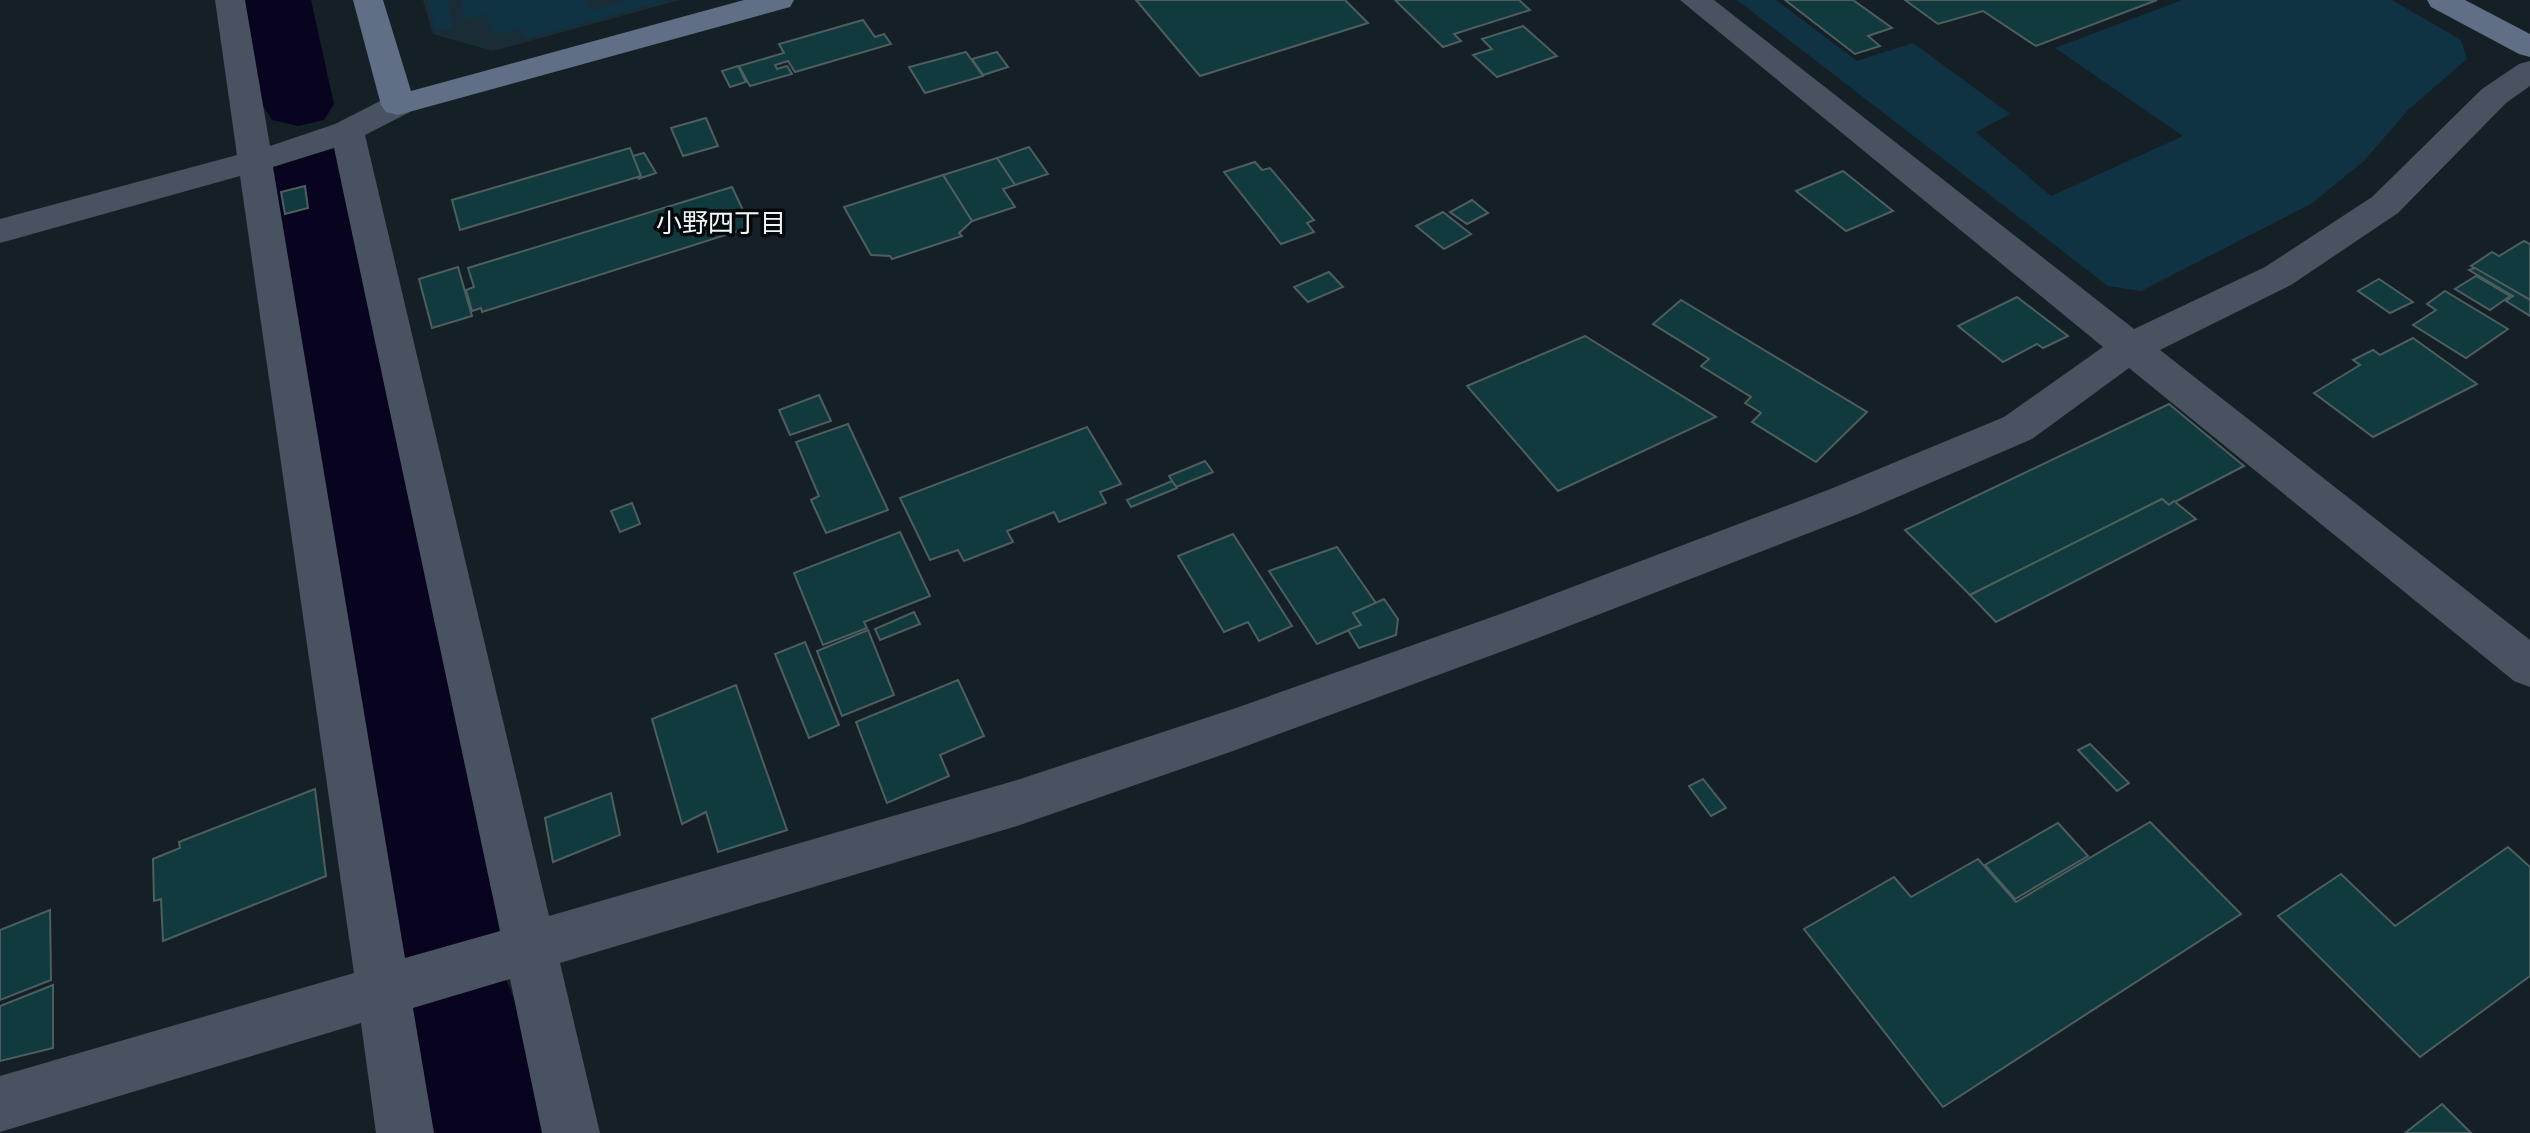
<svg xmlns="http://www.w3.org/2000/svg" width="2530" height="1133" font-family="Inter,'Noto Sans JP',sans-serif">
	<rect width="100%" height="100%" fill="#152026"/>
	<!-- built -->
	<polygon fill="#1a2c35" points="423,0 680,0 493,51 433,34"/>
	<!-- green -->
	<g fill="#0f3342">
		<polygon points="247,0 306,0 326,96 267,112"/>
		<polygon points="427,0 447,0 454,28 436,32"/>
		<polygon points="461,0 587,0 591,10 630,0 668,0 526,39 520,29 494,35 486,14 464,20"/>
		<polygon points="1737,0 1776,0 1857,61 1913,43 2010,114 1976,132 2051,196 2183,136 2055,48 2182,0 2392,0 2461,40 2467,59 2408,110 2364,161 2311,204 2141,291 2108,286"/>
	</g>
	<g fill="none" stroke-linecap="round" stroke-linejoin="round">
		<!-- river -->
		<g fill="#08031e" fill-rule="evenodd">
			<polygon points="243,0 311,0 334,104 324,120 298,126 272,120 262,104"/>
			<polygon points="310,142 337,149 348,166 505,935 490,971 505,977 522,1019 547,1133 423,1133 404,1019 420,979 407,974 391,935 272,166 283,149"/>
		</g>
	</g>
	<!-- building -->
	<g fill="#103a3d" stroke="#4e5e5f" stroke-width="2">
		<polygon points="1136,0 1345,0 1368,23 1200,76"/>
		<polygon points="1395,0 1519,0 1530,10 1454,34 1461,41 1443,47"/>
		<polygon points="1785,0 1853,0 1892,28 1868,36 1880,46 1855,54"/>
		<polygon points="1905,0 2157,0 2036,46 1983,11 1938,24"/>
		<polygon points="863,20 875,37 884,34 891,44 795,72 788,61 775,65 777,69 787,66 792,74 750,86 739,66 784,53 779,44"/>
		<polygon points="1523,26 1557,56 1497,77 1473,55 1492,49 1482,39"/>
		<polygon points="966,52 983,76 925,93 909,67"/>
		<polygon points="997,52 1008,67 983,75 972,59"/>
		<polygon points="738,66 746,82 730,87 722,71"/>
		<polygon points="706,118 718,146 683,156 671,128"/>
		<polygon points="1029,147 1048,174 1015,185 997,158"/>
		<polygon points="630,148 641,176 460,230 452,200"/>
		<polygon points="644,153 656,173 638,179 641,176 633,156"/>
		<polygon points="997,158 1015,185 1003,189 1015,207 972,221 943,175"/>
		<polygon points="1255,162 1262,170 1270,168 1314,220 1307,223 1314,232 1281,244 1224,172"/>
		<polygon points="1843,171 1893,211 1846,231 1796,191"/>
		<polygon points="943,175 972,221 959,233 962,236 892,259 890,256 871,255 844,207"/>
		<polygon points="305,186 308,208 285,214 281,192"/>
		<polygon points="732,187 751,227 482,312 481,308 472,311 466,290 474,287 468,268"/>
		<polygon points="1472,200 1488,213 1467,224 1450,212"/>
		<polygon points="1443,212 1471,234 1444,249 1416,226"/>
		<polygon points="2524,241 2530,244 2530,300 2471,266 2492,252 2499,256"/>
		<polygon points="458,267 472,316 432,328 419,279"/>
		<polygon points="2475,268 2530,300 2530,316 2506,301 2513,296 2469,270"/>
		<polygon points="1329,272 1343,287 1308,302 1294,287"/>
		<polygon points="2476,276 2510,296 2490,310 2455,289"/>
		<polygon points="2379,279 2413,302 2390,313 2358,291"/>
		<polygon points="2445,291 2508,329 2466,358 2413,325 2436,310 2427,304"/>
		<polygon points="2017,297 2068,336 2043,348 2037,344 2003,362 1958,326"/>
		<polygon points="1681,300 1867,412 1816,462 1752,422 1761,413 1745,403 1751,397 1701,366 1709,359 1653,324"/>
		<polygon points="1585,336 1716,417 1558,491 1467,386"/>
		<polygon points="2413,338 2477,384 2373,437 2314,393 2360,365 2353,360 2373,350 2380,355"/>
		<polygon points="819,395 831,421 790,435 779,410"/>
		<polygon points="2169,404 2244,466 2169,505 2162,499 1970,595 1905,530"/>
		<polygon points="848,424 888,510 826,533 811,500 819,496 796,442"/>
		<polygon points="1087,427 1121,484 1100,492 1106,503 1059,522 1054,512 1007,531 1013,542 964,561 958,550 930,560 900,498"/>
		<polygon points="1205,461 1213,472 1176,487 1169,476"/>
		<polygon points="1172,481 1177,488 1131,507 1127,500"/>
		<polygon points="2162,499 2169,505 2174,501 2196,519 1996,622 1970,595"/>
		<polygon points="632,503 640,524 620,532 611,511"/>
		<polygon points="900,532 930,596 864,622 867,628 823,645 794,573"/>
		<polygon points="1233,534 1292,626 1259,641 1248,622 1224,632 1178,556"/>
		<polygon points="1337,547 1376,603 1353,613 1361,625 1317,644 1269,571"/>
		<polygon points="1384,599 1398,619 1396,635 1359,648 1348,630 1361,625 1353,613"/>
		<polygon points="914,612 920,624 880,640 875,629"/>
		<polygon points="868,630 894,695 842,716 817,651"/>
		<polygon points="805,642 839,725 809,738 775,654"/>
		<polygon points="958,680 984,736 940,755 949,776 887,803 856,722"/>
		<polygon points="736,685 787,830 718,852 706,812 682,824 652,719"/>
		<polygon points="2090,744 2129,783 2117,791 2078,750"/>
		<polygon points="1703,779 1726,808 1711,816 1689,786"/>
		<polygon points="315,789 326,876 163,941 161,899 154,901 153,859 180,848 179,842"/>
		<polygon points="611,793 620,835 553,862 545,818"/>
		<polygon points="2150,822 2241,914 1943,1107 1804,929 1894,877 1911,897 1978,859 2016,902"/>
		<polygon points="2058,823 2088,856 2015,899 1985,865"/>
		<polygon points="2508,847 2530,867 2530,976 2420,1057 2278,916 2341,874 2395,926"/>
		<polygon points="50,910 51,980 0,1000 0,930"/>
		<polygon points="53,985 53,1048 0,1061 0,1006"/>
		<polygon points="2442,1104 2471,1133 2405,1133"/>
	</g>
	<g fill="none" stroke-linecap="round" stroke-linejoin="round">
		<!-- street -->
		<path fill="#495260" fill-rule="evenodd" d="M215,0h30l25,146 65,-22 51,-26 12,-3 12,3 5,7 -5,7 -45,23 184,781 468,-136 216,-71 273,-97 322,-122 176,-73 99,-70 -423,-347h34l420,329 131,-62 107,-70 110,-108 37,-25 11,-3v25l-24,17 -108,110 -107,72 -131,65 370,290v47l-16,-6 -385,-313 -97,71 -174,75 -320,124 -305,113 -216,75 -457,137 40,170h-58l-32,-154 -97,29 21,125h-58l-15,-110 -361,109v-56l354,-103 -114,-797 -240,67v-24l237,-64zM334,148l166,783 -95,27 -132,-791z"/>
		<!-- secondary -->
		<g fill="#616f86" fill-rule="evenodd">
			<polygon points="353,0 383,0 411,91 744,0 794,0 790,7 398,115 386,112 381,105"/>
			<polygon points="2427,0 2465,0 2530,34 2530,57 2519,54 2431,7"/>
		</g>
	</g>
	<g text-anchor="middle" stroke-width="7" stroke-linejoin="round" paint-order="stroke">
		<!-- neighbourhood labels -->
		<g font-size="26" fill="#eff6fa" stroke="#05090c">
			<text x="721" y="232">小野四丁目</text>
		</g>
	</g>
</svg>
